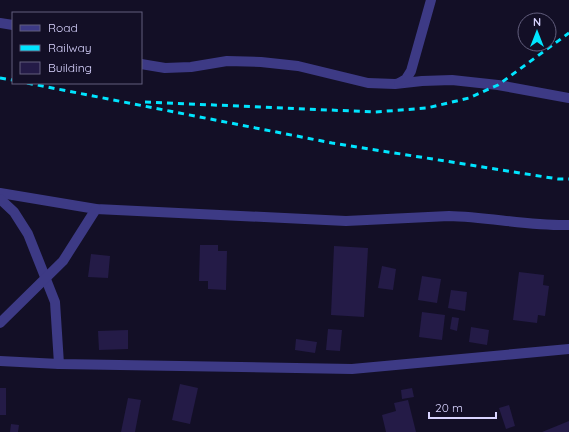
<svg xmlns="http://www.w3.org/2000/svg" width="569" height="432" font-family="Quicksand,sans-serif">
	<rect width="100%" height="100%" fill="#130f26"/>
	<!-- building -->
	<g fill="#241b47">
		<polygon points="200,245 218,245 218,251 227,251 226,290 208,289 208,281 199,281"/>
		<polygon points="334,246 368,248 364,317 331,315"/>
		<polygon points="91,254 110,256 108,278 88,277"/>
		<polygon points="382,266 396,269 393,290 378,288"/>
		<polygon points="519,272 544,275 543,285 549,286 545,316 538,315 537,323 513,320"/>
		<polygon points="422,276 441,279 437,303 418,300"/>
		<polygon points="451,290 467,292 465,311 448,308"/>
		<polygon points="422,312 445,315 442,340 419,337"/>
		<polygon points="452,317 459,318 457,331 450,329"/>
		<polygon points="471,327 489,330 487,345 469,342"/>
		<polygon points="328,329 342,330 340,351 326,350"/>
		<polygon points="128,330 128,349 99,350 98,331"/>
		<polygon points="296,339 317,342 315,353 295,350"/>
		<polygon points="180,384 198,388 190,424 172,420"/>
		<rect x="0" y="388" width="6" height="27"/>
		<polygon points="412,388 414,397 402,399 401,390"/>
		<polygon points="128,398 141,400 135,432 121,432"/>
		<polygon points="408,400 416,432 386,432 382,415 396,411 394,403"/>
		<polygon points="509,405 515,426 506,429 499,408"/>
		<polygon points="569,421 569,432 542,432"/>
		<polygon points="11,424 19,425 18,432 10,432"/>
	</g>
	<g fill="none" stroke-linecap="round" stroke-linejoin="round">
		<!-- minor -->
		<g stroke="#3d3a85" stroke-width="10">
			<polyline points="0,23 13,25"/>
			<polyline points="141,64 165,68 191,67 227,61 261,62 298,66 368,83 395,84 422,81 452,80 498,85 569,98"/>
			<polyline points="399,83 406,79 411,71 431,0"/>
			<path d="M0,193l96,16 250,12 103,-5c40,1 80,10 120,9"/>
			<polyline points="0,199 14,212 28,234 55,302 59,364"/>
			<polyline points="0,323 63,261 96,209"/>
			<polyline points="0,361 59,364 352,369 569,349"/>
		</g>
		<!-- rail -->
		<g stroke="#00e5ff" stroke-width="3" stroke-dasharray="6 5" stroke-linecap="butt">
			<polyline points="0,78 13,80"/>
			<polyline points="27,83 332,143 558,179 569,179"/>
			<polyline points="145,102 375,112 427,108 469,98 498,85 569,33"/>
		</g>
	</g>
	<!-- legend -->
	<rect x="12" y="12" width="130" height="72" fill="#130f26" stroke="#625e7d"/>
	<rect x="20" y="25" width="20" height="6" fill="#3d3a85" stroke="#625e7d"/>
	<text x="48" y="32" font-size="12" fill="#d9d4ff">Road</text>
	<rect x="20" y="45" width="20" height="6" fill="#00e5ff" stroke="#625e7d"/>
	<text x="48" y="52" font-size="12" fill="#d9d4ff">Railway</text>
	<rect x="20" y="62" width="20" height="12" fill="#241b47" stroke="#625e7d"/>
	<text x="48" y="72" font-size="12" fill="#d9d4ff">Building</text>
	<!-- north arrow -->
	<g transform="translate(537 32)"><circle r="19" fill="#130f26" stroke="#625e7d"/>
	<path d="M0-3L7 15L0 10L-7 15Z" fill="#00e5ff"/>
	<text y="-6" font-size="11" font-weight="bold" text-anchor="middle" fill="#d9d4ff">N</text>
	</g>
	<!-- scale -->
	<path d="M429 412v6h67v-6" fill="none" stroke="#d9d4ff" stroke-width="2"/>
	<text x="435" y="412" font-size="12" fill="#d9d4ff" stroke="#130f26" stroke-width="3" paint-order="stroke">20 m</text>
</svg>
